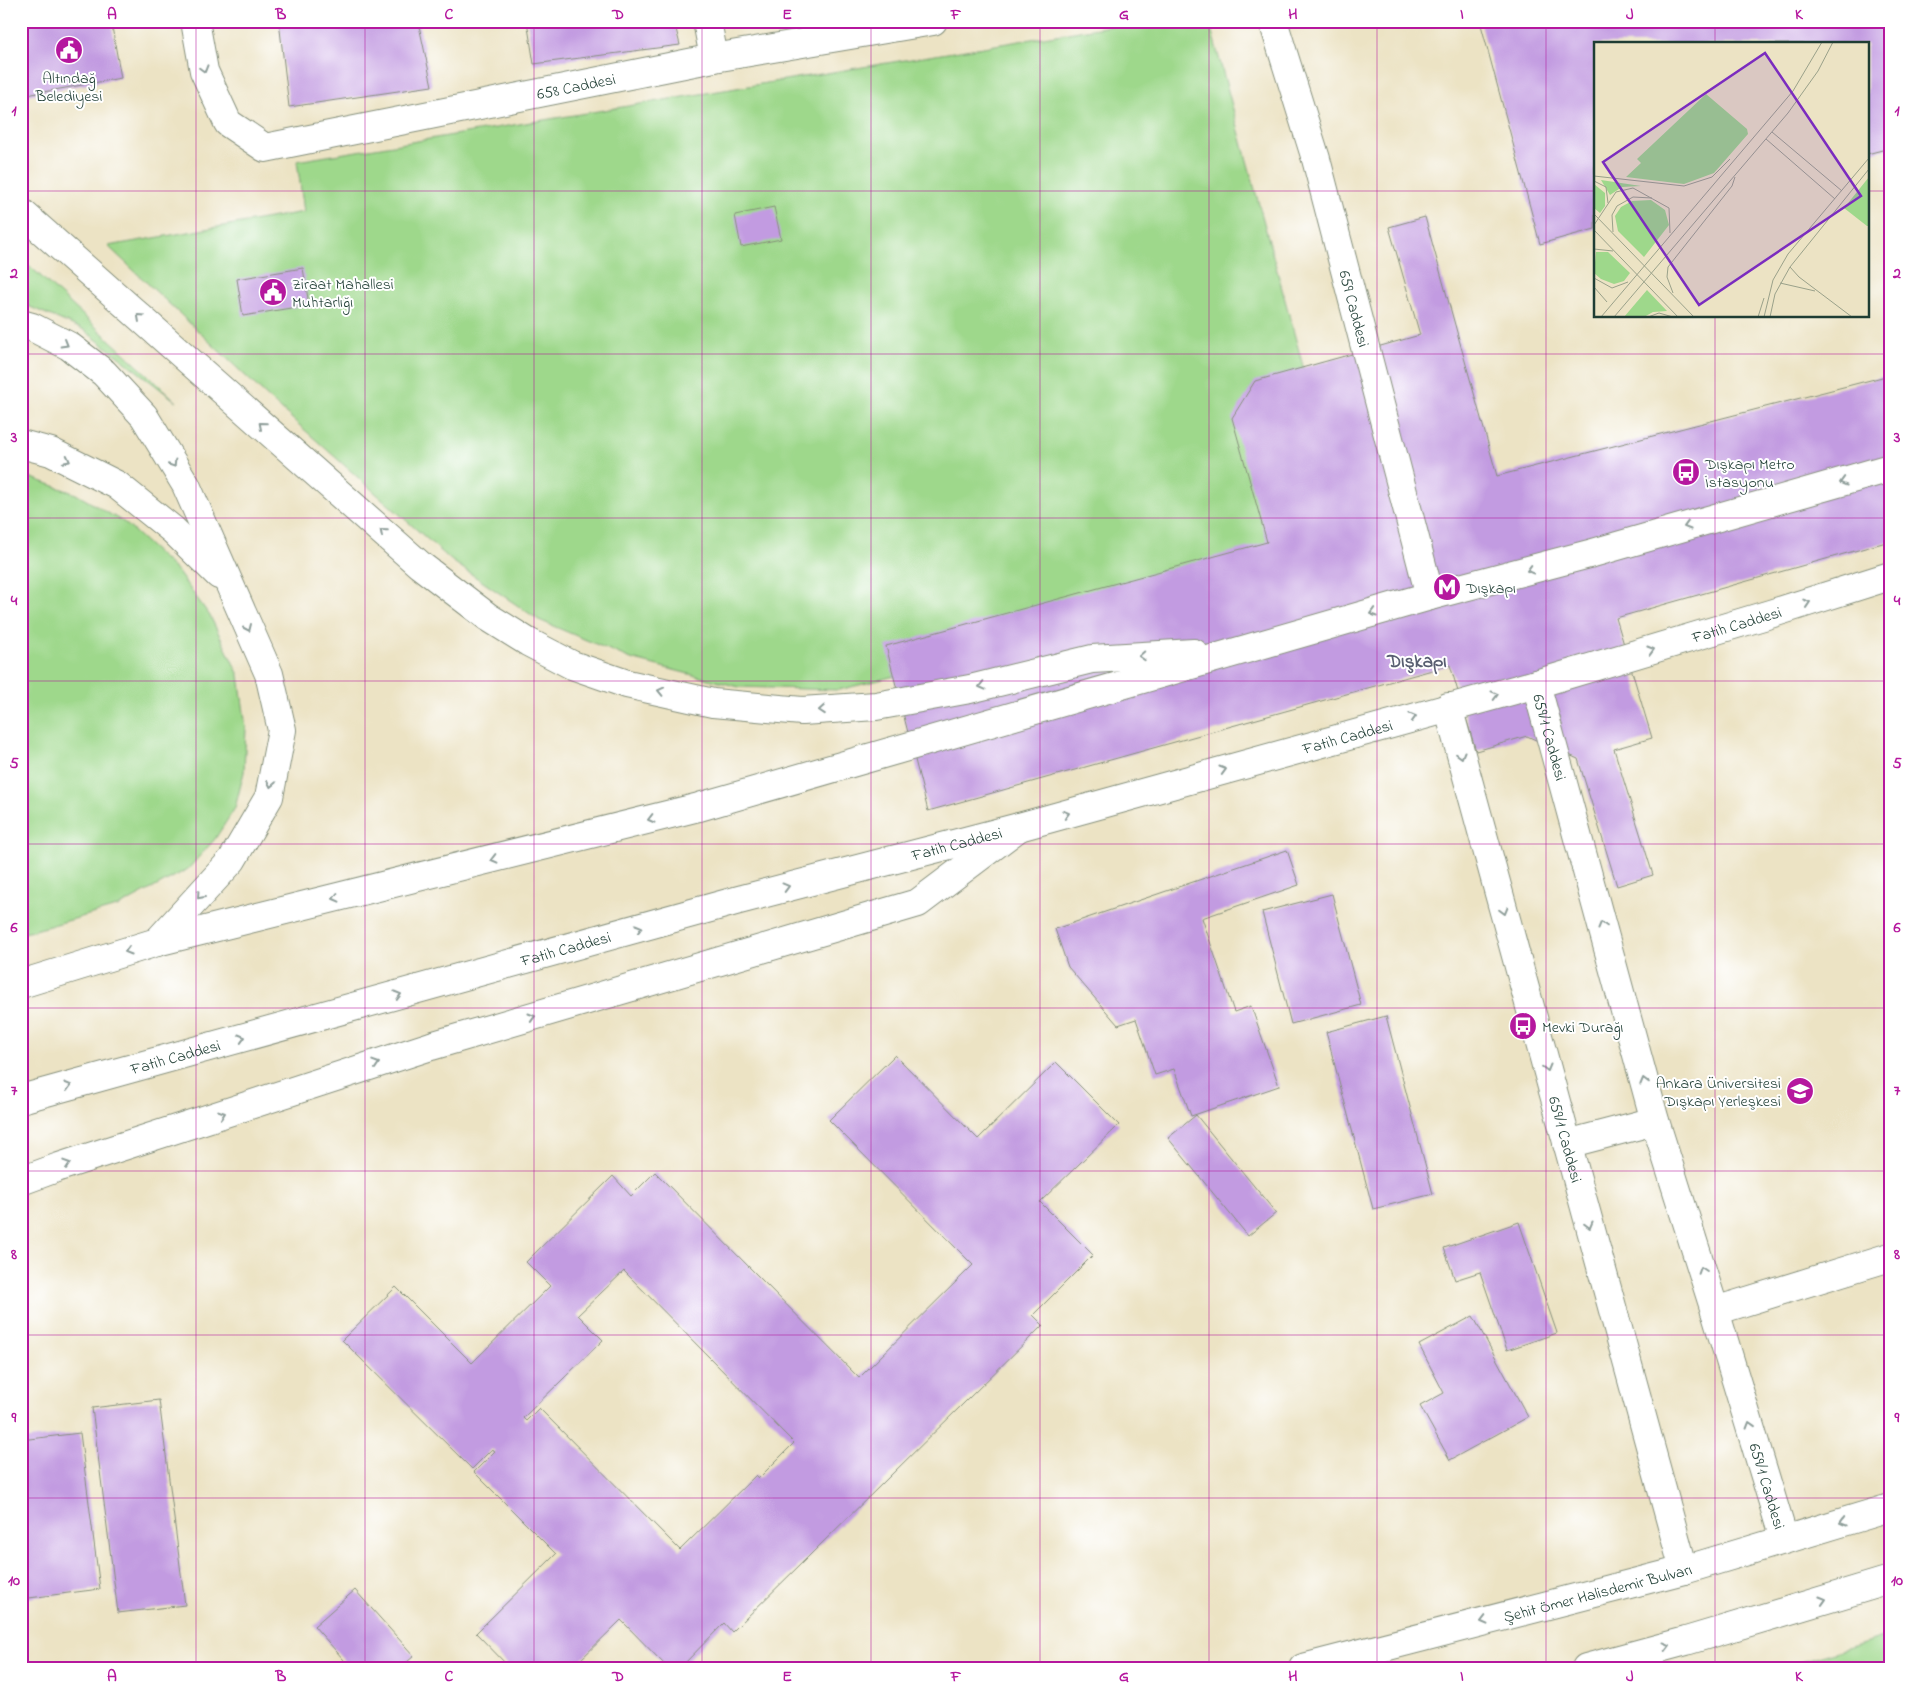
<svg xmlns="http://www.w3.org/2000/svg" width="1911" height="1689" font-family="'Indie Flower',sans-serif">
	<rect width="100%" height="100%" fill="#fff"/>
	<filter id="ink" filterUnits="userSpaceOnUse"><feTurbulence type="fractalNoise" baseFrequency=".02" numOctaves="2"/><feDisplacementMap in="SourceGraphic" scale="10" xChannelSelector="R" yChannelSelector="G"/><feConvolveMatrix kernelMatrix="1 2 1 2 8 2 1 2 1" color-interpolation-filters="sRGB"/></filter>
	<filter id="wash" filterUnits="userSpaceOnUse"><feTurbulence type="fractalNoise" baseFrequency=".0096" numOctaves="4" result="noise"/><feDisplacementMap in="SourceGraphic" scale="20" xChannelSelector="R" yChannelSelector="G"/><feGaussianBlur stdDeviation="1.12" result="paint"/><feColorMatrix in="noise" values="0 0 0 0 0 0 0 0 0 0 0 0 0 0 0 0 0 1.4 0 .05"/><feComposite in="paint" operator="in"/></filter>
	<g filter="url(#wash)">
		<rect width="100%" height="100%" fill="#ece3c4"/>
		<!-- green -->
		<g fill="#9ed88b" stroke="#5e8a60">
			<polygon points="1140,21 1209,21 1345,520 1329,568 839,690 739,687 631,659 539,620 452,561 271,400 108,246 304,212 297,161"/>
			<polygon points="21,258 177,402 84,330 21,303"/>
			<polygon points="21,474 76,494 125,523 177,571 210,616 239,675 246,728 244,772 235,808 215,839 188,869 120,906 21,934"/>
			<polygon points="1890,1635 1890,1668 1781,1668"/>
		</g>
		<g id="blocks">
			<!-- building -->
			<g fill="#c29be1" fill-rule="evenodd">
				<polygon points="21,21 111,21 121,78 21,96"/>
				<polygon points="279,21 418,21 432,86 289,107"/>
				<polygon points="527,21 674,21 680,45 534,64"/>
				<polygon points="1480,21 1890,21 1890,148 1867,154 1867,44 1595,44 1595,229 1540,244"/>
				<polygon points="774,207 781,239 741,247 735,215"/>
				<polygon points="1425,217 1497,476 1890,375 1890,541 1616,618 1652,738 1614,749 1653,875 1617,886 1578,759 1527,736 1476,751 1450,665 928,811 886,646 1267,542 1232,418 1255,381 1420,335 1389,227"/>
				<polygon points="303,268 309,305 243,316 237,279"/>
				<polygon points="1287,850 1299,885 1202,918 1234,1012 1251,1006 1279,1086 1191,1116 1174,1069 1155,1075 1136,1019 1118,1025 1068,967 1055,929"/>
				<polygon points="1332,894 1361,1005 1291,1024 1262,912"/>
				<polygon points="1386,1016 1433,1194 1373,1209 1326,1032"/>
				<path d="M895,1055l83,84 78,-77 63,63 -79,77 53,53 -60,60 10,10 -311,307 -8,-9 -44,45h-12l-47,-48 -49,48h-62l-34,-35 80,-79 -82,-82 21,-21 -3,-2 -20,20 -130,-129 54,-53 76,76 78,-77 -24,-24 87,-86 18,20 24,-24 204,206 114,-113 -144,-145zM624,1271l170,172 -35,35 -3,-3 -76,75 -141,-142 -13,13 -3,-3 80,-78 -25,-25z"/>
				<polygon points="1196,1115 1276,1213 1248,1236 1168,1138"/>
				<polygon points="1519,1222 1557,1333 1507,1350 1480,1272 1455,1280 1444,1248"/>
				<polygon points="1473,1316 1528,1417 1450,1460 1420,1406 1444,1393 1419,1345"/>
				<polygon points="159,1400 185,1605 118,1613 92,1408"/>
				<polygon points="80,1433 100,1589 21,1599 21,1440"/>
				<polygon points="355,1590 414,1656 400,1668 351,1668 314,1626"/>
			</g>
		</g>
	</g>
	<g filter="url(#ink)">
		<use href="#blocks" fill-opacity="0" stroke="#86907c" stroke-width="1"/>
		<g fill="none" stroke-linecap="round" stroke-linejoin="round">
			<!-- street casing -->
			<g stroke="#86907c" stroke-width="30">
				<g id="street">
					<path id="s1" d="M195,21l9,50 24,52 37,25 449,-90 219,-37"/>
					<polyline points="707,21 714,58"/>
					<path id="s2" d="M1273,21l43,138 114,437"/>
					<polyline points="1715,1311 1890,1257"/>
				</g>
			</g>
			<!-- secondary casing -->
			<g stroke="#86907c" stroke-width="30">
				<g id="secondary">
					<path id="s3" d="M1536,684l119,437 60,190 69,228"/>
					<path id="s4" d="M1448,707l236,863"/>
					<polyline points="1567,1144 1655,1121"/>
					<polyline points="21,1181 59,1167 431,1046 918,903 1019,827"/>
				</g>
			</g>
			<!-- primary casing -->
			<g stroke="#86907c" stroke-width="30">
				<g id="primary">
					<polyline points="21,212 420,565 488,617 528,642 572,665 627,684 713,703 802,711 876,706 970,689 1092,659 1194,653"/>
					<polyline points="21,324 32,327 69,346 104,373 144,416 186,485 269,674 282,730 269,797 232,860 157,942"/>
					<polyline points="21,444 51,452 117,485 173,530 219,575"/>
					<polyline points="21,984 157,942 699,807 1430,596 1593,553 1890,468"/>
					<path id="s5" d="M21,1099l718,-199 280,-73 517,-143 234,-70 120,-38"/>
					<path id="s6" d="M1303,1668l381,-98 206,-62"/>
					<polyline points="1586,1668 1686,1641 1890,1580"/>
				</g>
			</g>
			<!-- street -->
			<use href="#street" stroke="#fff" stroke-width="28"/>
			<!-- secondary -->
			<use href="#secondary" stroke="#fff" stroke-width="28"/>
			<!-- primary -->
			<use href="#primary" stroke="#fff" stroke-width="28"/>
		</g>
		<!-- one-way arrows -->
		<defs><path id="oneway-chevron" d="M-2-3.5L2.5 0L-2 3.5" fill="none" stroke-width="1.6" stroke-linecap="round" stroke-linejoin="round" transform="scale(1.25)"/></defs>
		<g stroke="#8f9e9a">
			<use href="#oneway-chevron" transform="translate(204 69) rotate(74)"/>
			<use href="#oneway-chevron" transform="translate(140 317) rotate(-138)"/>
			<use href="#oneway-chevron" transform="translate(65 344) rotate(30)"/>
			<use href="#oneway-chevron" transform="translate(262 425) rotate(-139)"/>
			<use href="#oneway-chevron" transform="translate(67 460) rotate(27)"/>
			<use href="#oneway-chevron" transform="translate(173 464) rotate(58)"/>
			<use href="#oneway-chevron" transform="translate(1843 482) rotate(164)"/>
			<use href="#oneway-chevron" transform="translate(1687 526) rotate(164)"/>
			<use href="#oneway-chevron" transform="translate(383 532) rotate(-139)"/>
			<use href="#oneway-chevron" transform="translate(1530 570) rotate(165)"/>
			<use href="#oneway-chevron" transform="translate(1807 603) rotate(-18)"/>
			<use href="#oneway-chevron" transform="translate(1373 613) rotate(164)"/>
			<use href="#oneway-chevron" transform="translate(248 628) rotate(66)"/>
			<use href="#oneway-chevron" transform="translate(1651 650) rotate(-17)"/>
			<use href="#oneway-chevron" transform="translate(1142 656) rotate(177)"/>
			<use href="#oneway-chevron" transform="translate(982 686) rotate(166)"/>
			<use href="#oneway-chevron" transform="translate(661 691) rotate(-167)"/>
			<use href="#oneway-chevron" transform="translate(1495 695) rotate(-15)"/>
			<use href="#oneway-chevron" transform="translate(822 710) rotate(176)"/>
			<use href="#oneway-chevron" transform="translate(1413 717) rotate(-16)"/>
			<use href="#oneway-chevron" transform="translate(1461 755) rotate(75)"/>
			<use href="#oneway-chevron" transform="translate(1223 770) rotate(-16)"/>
			<use href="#oneway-chevron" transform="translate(271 784) rotate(101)"/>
			<use href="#oneway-chevron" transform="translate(1066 814) rotate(-16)"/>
			<use href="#oneway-chevron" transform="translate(651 819) rotate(166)"/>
			<use href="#oneway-chevron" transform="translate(494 859) rotate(166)"/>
			<use href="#oneway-chevron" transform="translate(786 887) rotate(-15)"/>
			<use href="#oneway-chevron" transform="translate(200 896) rotate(132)"/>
			<use href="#oneway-chevron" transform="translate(336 898) rotate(166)"/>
			<use href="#oneway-chevron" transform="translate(1504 911) rotate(75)"/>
			<use href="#oneway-chevron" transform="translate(1602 925) rotate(-105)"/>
			<use href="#oneway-chevron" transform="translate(639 928) rotate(-16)"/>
			<use href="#oneway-chevron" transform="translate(128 951) rotate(163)"/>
			<use href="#oneway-chevron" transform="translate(398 995) rotate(-16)"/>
			<use href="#oneway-chevron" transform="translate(532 1017) rotate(-16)"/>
			<use href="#oneway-chevron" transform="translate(242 1038) rotate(-16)"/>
			<use href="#oneway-chevron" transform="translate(376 1064) rotate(-18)"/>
			<use href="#oneway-chevron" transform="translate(1547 1068) rotate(75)"/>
			<use href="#oneway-chevron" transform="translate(1644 1081) rotate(-105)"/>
			<use href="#oneway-chevron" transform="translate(68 1086) rotate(-16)"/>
			<use href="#oneway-chevron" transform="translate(222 1114) rotate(-18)"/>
			<use href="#oneway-chevron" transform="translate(67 1164) rotate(-18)"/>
			<use href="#oneway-chevron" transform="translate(1589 1225) rotate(75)"/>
			<use href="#oneway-chevron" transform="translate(1702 1270) rotate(-108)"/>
			<use href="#oneway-chevron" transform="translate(1750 1425) rotate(-107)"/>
			<use href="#oneway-chevron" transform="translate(1843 1522) rotate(164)"/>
			<use href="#oneway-chevron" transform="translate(1823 1600) rotate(-17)"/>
			<use href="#oneway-chevron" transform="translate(1484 1621) rotate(166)"/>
			<use href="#oneway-chevron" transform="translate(1667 1646) rotate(-15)"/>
		</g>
	</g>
	<!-- grid -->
	<path fill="none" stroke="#b5179e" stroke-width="1" stroke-opacity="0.55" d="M196,21v1647M365,21v1647M534,21v1647M702,21v1647M871,21v1647M1040,21v1647M1209,21v1647M1377,21v1647M1546,21v1647M1715,21v23M21,191h1574M1867,191h23M1715,316v1352M21,354h1869M21,518h1869M21,681h1869M21,844h1869M21,1008h1869M21,1171h1869M21,1335h1869M21,1498h1869"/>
	<!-- icons -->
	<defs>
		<g id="civic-disc" transform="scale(1.4375)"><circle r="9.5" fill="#b5179e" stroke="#fff"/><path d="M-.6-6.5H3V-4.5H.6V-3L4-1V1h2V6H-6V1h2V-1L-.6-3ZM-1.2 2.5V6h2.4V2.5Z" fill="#fff"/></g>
		<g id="bus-disc" transform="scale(1.4375)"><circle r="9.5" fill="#b5179e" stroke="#fff"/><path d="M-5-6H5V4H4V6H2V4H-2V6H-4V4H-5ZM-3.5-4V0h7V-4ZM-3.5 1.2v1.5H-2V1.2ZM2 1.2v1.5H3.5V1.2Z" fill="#fff"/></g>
		<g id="metro-disc" transform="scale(1.4375)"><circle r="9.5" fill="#b5179e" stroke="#fff"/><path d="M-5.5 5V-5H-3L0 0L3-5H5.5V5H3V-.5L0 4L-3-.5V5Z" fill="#fff"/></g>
		<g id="university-disc" transform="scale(1.4375)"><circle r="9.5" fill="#b5179e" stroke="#fff"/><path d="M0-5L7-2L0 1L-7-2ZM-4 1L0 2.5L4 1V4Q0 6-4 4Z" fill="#fff"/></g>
	</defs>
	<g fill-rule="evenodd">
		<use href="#civic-disc" x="69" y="50"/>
		<use href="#civic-disc" x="273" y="292"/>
		<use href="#bus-disc" x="1686" y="472"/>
		<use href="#metro-disc" x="1447" y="587"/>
		<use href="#bus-disc" x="1523" y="1026"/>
		<use href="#university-disc" x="1800" y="1091"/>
	</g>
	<g text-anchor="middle" stroke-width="4" stroke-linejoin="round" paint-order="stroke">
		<!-- poi labels -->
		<g font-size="16" fill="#1f3d34" stroke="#fff" text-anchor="start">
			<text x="69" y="83" text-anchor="middle">Altındağ<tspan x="69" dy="18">Belediyesi</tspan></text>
			<text x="292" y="289">Ziraat Mahallesi<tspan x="292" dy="18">Muhtarlığı</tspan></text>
			<text x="1705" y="469">Dışkapı Metro<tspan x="1705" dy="18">İstasyonu</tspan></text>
			<text x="1466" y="593">Dışkapı</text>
			<text x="1542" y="1032">Mevki Durağı</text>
			<text x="1781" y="1088" text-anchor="end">Ankara Üniversitesi<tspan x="1781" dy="18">Dışkapı Yerleşkesi</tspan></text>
		</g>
		<!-- street labels -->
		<g font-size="16" fill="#1f3d34" stroke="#fff">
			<text dy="6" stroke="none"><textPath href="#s1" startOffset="470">658 Caddesi</textPath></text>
			<text dy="6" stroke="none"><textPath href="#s2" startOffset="299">659 Caddesi</textPath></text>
			<text dy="6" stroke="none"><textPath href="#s5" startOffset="1780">Fatih Caddesi</textPath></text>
			<text dy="6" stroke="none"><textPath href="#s5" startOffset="1375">Fatih Caddesi</textPath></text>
			<text dy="6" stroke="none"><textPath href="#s3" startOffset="55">659/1 Caddesi</textPath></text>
			<text dy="6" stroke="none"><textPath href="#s5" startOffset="970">Fatih Caddesi</textPath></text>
			<text dy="6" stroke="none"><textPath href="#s5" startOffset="565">Fatih Caddesi</textPath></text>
			<text dy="6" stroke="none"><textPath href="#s5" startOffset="160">Fatih Caddesi</textPath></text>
			<text dy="6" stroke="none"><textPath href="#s4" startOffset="448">659/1 Caddesi</textPath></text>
			<text dy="6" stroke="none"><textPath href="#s3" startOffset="835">659/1 Caddesi</textPath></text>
			<text dy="6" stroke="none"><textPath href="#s6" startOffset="304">Şehit Ömer Halisdemir Bulvarı</textPath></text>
		</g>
		<!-- quarter labels -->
		<g font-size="19" font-weight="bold" fill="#585e71" stroke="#fff">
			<text x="1417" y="667">Dışkapı</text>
		</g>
	</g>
	<!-- overview -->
	<g transform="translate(1594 42)">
		<rect width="275" height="275" fill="#ece3c4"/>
		<path d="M112,52l41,35 1,5 -34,39 -30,11 -58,-7 15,-14 -4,-4zM275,135v49h-2l-23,-18zM7,138l40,6 -19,1 -12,8zM0,142l11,9v13l-5,7 -6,-5zM57,158l14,10 4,15 -25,32 -26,-26 -3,-15 6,-9 11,-6zM2,210h12l22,21 -6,8 -10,3 -13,-5 -7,-6zM53,248l20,21 -14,1 -9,5h-20z" fill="#9ed88b"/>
		<path fill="none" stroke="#9aa18a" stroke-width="1" d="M178,90l70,59M172,97l69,60M0,134l90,10 28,-9 18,-18M0,139l12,6 2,16M0,172l100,103M0,183l22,-33 17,-4 36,20 1,25M0,188l84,87M19,190l-1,-17 5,-9 16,-9 19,1M0,207l19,2M196,225l9,10 53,40M0,236l18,10 16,-6M186,241l35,8M0,245l13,15M79,251l-6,-16 1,-10 64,-81 3,-9M0,256v17M7,275l192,-226 29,-49M20,275l174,-204 30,-42 15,-29M54,275l11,-4 14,4M164,275l6,-19M170,275l9,-37 15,-26 81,-96M176,275l5,-23 15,-27 79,-98"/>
		<path fill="#7b2cbf" fill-opacity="0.15" stroke="#7b2cbf" stroke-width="2.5" d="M171,11l96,143 -162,109 -96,-143z"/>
		<rect width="275" height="275" fill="none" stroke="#1f3d34" stroke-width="2.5"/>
	</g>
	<!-- margin -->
	<rect width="1911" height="1689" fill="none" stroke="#fff" stroke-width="55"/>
	<rect x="28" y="28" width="1856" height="1634" fill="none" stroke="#b5179e" stroke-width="2"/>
	<g font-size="16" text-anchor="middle" font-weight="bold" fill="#b5179e">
		<text x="112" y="19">A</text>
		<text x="281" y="19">B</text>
		<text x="449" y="19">C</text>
		<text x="618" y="19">D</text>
		<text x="787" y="19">E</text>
		<text x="956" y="19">F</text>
		<text x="1124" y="19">G</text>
		<text x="1293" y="19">H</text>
		<text x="1462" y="19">I</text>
		<text x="1630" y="19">J</text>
		<text x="1799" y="19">K</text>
		<text x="14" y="115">1</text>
		<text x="1897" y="115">1</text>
		<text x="14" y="278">2</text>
		<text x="1897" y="278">2</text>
		<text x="14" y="442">3</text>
		<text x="1897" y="442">3</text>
		<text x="14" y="605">4</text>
		<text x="1897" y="605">4</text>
		<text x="14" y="768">5</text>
		<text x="1897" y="768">5</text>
		<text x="14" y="932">6</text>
		<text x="1897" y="932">6</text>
		<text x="14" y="1095">7</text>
		<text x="1897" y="1095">7</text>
		<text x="14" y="1259">8</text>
		<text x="1897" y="1259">8</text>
		<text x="14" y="1422">9</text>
		<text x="1897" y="1422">9</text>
		<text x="14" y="1585">10</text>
		<text x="1897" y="1585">10</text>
		<text x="112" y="1681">A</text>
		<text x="281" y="1681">B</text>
		<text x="449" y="1681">C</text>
		<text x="618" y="1681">D</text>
		<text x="787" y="1681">E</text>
		<text x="956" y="1681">F</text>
		<text x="1124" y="1681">G</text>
		<text x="1293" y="1681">H</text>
		<text x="1462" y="1681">I</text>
		<text x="1630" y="1681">J</text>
		<text x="1799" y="1681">K</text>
	</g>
</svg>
